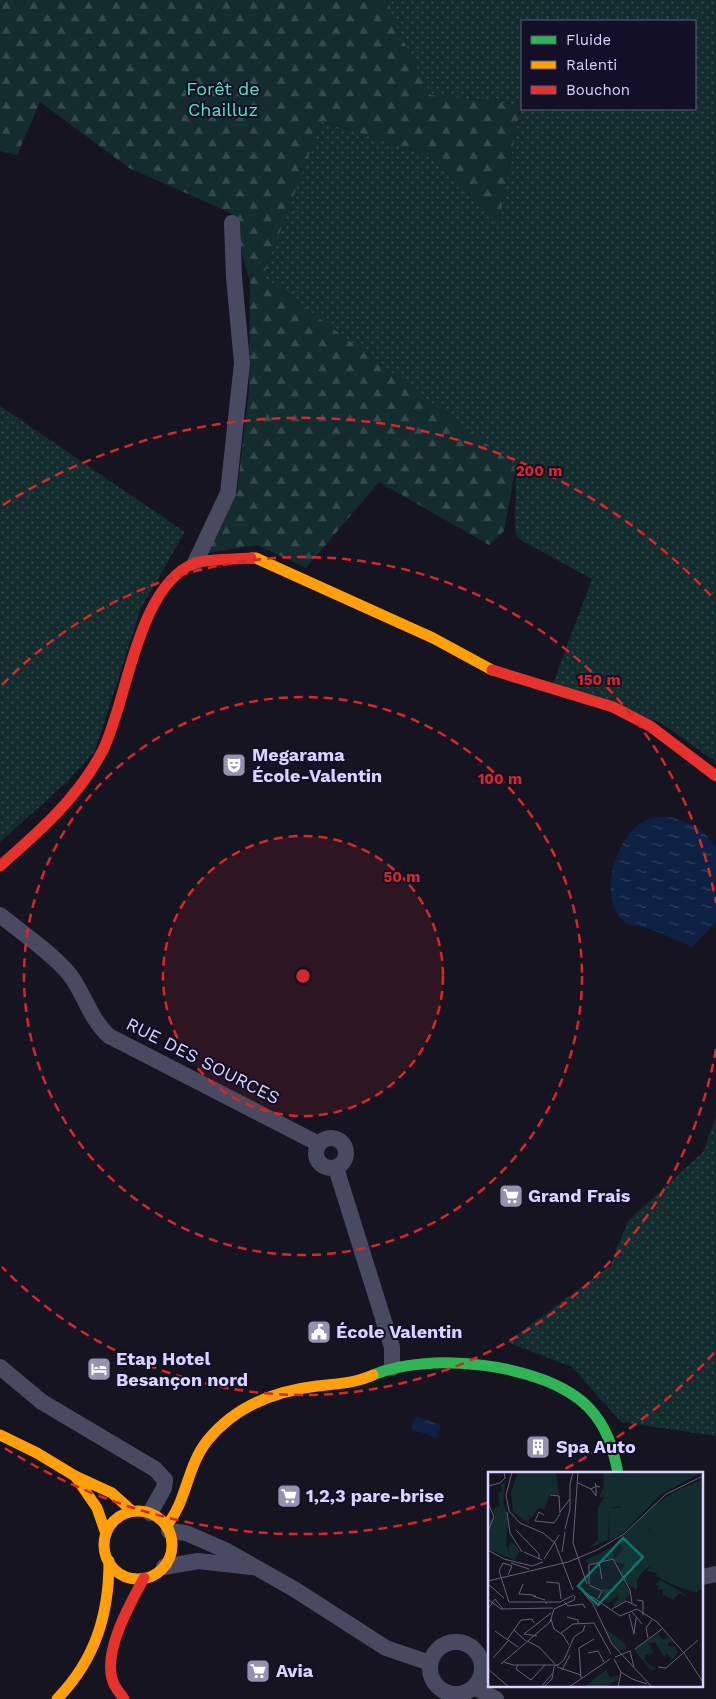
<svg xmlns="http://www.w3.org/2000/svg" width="716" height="1699" font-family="'Work Sans',sans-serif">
	<defs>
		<pattern id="grass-dots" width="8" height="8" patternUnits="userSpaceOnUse" patternTransform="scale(1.25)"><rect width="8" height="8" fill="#132c2d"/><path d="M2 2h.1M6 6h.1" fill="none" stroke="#354a4c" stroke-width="1.8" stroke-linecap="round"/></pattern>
		<pattern id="forest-firs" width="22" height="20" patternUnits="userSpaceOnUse" patternTransform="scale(1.25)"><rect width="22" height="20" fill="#132c2d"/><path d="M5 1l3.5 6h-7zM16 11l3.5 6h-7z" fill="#354a4c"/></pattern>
		<pattern id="water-ripples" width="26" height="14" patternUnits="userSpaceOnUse" patternTransform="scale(1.25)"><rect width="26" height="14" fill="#0d2144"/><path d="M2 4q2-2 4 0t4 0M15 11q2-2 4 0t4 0" fill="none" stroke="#304060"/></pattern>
	</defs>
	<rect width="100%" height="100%" fill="#161421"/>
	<!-- grass -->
	<g fill="url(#grass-dots)" fill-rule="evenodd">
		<path d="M389,0h327v762l-55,-39 -108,-40 39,-104 -73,-40 -4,-8 1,-65 -253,-190 58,-155 105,33 73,67 22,-116 -90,-10 -39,-77zM522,21h173v88h-173z"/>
		<polygon points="0,406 185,532 141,608 95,751 67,782 0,842"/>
		<polygon points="716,1116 716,1436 621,1422 572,1367 507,1342 610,1266 628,1221 703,1152"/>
	</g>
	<!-- forest -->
	<polygon fill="url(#forest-firs)" points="0,0 389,0 392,18 431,95 521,105 499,221 426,154 322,121 263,276 516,466 504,531 489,545 379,482 306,568 257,545 208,553 237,492 249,390 250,283 231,213 129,168 40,102 17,155 0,151"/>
	<!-- water -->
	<g fill="url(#water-ripples)">
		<path d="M668,816l31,11 17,20v75l-24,25c-15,-7 -30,-14 -46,-19 -9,-3 -18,-1 -25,-9 -22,-25 -5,-81 21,-97 6,-4 19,-5 26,-6z"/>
		<polygon points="415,1416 441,1425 437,1438 411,1429"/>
	</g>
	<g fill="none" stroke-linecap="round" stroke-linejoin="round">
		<!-- street -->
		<g stroke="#4a4962" stroke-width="16">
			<polyline points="195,563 228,493 242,363 234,277 232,223"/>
			<path d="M0,915c23,19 51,37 70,60 15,20 20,44 39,61l210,108"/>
			<circle cx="331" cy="1153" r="15"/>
			<polyline points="336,1168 392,1347 392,1368"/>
			<polyline points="0,1367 42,1402 155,1469 165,1480 164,1488 150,1513"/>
			<polyline points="169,1531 186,1533 225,1550 294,1589 386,1648 430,1663"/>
			<polyline points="164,1567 198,1561 251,1567"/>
			<polyline points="702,1577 716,1574"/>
			<circle cx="456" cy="1668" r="26"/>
			<polyline points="474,1687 496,1699"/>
		</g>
		<!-- fast -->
		<path stroke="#30b455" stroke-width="11" d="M373,1375c55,-24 173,-12 216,33 18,19 24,40 29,65"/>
		<!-- slow -->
		<g stroke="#ff9f0a" stroke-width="11">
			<polyline points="251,558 256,558 433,638 492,670"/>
			<polyline points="0,1435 37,1453 75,1476 112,1493 132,1511"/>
			<polyline points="75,1476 97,1508 106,1534"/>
			<circle cx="138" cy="1545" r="34"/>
			<path d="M166,1526c21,-24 20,-58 41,-85 28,-35 68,-50 110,-55 19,-2 39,-3 56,-11"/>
			<path d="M57,1699c38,-39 52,-84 52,-138"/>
		</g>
		<!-- jam -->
		<g stroke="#e5322d" stroke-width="11">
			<polyline points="492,670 613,707 650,726 716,776"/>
			<path d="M0,866c40,-35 78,-68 103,-116 25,-51 34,-164 92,-187 11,-4 43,-4 56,-5"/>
			<path d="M124,1699c-4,-6 -10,-12 -12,-20 -8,-30 18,-75 32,-101"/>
		</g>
	</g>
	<!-- distance rings -->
	<circle cx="303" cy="976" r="140" fill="#d62828" fill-opacity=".12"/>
	<g fill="none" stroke="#d62828" stroke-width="2.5" stroke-dasharray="9 6">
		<circle cx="303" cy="976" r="140"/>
		<circle cx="303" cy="976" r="279"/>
		<path d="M716 1049A419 419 0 0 1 2 1267M2 685A419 419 0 0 1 716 903"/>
		<path d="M714 1353A558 558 0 0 1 561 1471M489 1502A558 558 0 0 1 3 1447M3 505A558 558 0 0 1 714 599"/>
	</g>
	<!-- icons -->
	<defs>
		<g id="theatre-square" transform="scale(1.25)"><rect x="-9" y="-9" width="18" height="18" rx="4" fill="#9591b1" stroke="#130f26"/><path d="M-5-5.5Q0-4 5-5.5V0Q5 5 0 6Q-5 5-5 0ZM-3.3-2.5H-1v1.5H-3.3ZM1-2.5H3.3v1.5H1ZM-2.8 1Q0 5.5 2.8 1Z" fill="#fff"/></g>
		<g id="supermarket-square" transform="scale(1.25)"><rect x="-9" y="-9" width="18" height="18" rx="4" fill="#9591b1" stroke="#130f26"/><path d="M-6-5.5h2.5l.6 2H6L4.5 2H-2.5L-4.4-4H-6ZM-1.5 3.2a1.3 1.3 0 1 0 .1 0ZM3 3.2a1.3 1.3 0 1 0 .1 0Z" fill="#fff"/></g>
		<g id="civic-square" transform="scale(1.25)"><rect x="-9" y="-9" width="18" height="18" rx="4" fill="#9591b1" stroke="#130f26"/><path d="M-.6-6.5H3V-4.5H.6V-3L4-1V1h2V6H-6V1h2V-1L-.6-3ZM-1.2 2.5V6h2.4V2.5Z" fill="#fff"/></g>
		<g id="hotel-square" transform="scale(1.25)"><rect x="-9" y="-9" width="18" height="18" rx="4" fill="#9591b1" stroke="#130f26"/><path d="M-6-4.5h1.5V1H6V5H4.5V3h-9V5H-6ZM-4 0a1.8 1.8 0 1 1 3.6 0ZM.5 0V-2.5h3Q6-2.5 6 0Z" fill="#fff"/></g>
		<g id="building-square" transform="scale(1.25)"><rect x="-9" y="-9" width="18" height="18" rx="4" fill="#9591b1" stroke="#130f26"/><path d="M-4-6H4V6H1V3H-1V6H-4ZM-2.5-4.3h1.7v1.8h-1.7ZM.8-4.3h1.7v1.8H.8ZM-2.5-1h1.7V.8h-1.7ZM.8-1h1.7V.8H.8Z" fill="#fff"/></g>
	</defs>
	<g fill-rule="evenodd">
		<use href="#theatre-square" x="234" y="765"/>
		<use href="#supermarket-square" x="511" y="1196"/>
		<use href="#civic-square" x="319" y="1332"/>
		<use href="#hotel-square" x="99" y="1369"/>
		<use href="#building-square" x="538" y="1447"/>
		<use href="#supermarket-square" x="289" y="1496"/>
		<use href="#supermarket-square" x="258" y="1671"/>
	</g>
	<g text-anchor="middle" stroke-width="4" stroke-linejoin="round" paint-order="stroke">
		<!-- park labels -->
		<g font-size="18" fill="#5fe0c0" stroke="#130f26">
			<text x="223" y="95">Forêt de<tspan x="223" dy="21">Chailluz</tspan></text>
		</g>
		<!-- poi labels -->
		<g font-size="18" font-weight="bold" fill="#d9d4ff" stroke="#130f26" text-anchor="start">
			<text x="252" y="761">Megarama<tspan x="252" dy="21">École-Valentin</tspan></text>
			<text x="528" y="1202">Grand Frais</text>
			<text x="336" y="1338">École Valentin</text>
			<text x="116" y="1365">Etap Hotel<tspan x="116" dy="21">Besançon nord</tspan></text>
			<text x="556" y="1453">Spa Auto</text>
			<text x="306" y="1502">1,2,3 pare-brise</text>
			<text x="276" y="1677">Avia</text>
		</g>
		<!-- street labels -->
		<g font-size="18" fill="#d9d4ff" stroke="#130f26">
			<text transform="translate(203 1061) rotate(27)" y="6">RUE DES SOURCES</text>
		</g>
	</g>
	<!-- overview -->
	<g transform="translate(488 1472)">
		<rect width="215" height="215" fill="#161421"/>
		<path d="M17,10l-2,20 5,14 -2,29 4,10 -2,-8 4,-5 8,9 -6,9 -26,-11v-28l7,-4 -2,-8 7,-3 -2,-13 4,-2 -1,-7zM116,25l15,3 11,7 2,6 -6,6 -6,-13 -10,2 -2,32 -19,8 9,-8v-32zM159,57l9,6 13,18 -8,14 -7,-3 -11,7 -6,9v10l-14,-9 -3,-9 5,-7 -2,-12 6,-3 5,4 -1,-5zM124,75l2,11 -26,7 -2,-5zM136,111l7,10 -9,10 -7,3 -2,-3 6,-4 -2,-3 -10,8 -5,-15h10zM170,161l5,7 5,-3 6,6 -5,-1 -1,4 7,1 3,5 -5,8 -6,-6 -3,3 -9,-15 -7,1 6,10 -9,2v6l10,7 -3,3 -18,-21z" fill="#132c2d"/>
		<path d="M30,0h38l3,23 -9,-1 -6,16 -5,-2 -11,13 4,4 -19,-13 -2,-20zM115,0l11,2 89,-2 -42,22 -37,38 -15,9 1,-33h12l4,10 6,-5 -2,-6 -11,-7 -20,-3 5,-10zM215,7v114l-2,-4 -4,3 -22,-6 -19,-10 1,-3 -11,-2 8,-7 7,3 8,-14 -20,-24 -16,20 2,6 -4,2 -2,-7 -6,3 2,12 -9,-3 -2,-3 10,-9 -6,-9 37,-36 20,-14zM172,108l20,11 7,5 -8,-3 -6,7 -10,-5 -1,-6 -5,1 2,-4 -4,-1zM115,155l23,17v5l-8,2zM118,198l4,8 8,-3v4l-13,8h-21z" fill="#132c2d"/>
		<path fill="none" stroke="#64617a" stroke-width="1" d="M24,0l-6,23 3,16 11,12 23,10 12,10 18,47M90,0l-5,71 14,41M90,11l13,6 5,-3 -1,-3M0,14l12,-3 5,-5 -1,-6M0,17v14l6,14 -6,14M103,17l5,7v-10l4,1M62,23l9,1 1,17M19,40l3,21 12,19M72,40l10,-13M56,43l-5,-3 -4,9 19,2 6,-9M77,57l5,-20v-25l3,-12M28,58l23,24v5M0,78l16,9 28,7 11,-4M36,80l18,8M74,80l3,-20M56,87l15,-24M111,90l3,17M23,91l18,6M20,103l4,-9 -9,-3 -4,8 10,31h36M0,109l80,-19 29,-12 27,-16 42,-40 37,-18M58,110l13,1 2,16M0,112l16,14M35,112l-4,10 14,1M101,112v-19l24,-6 17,31 2,13M101,113l13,6 -4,8M94,119l11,13 19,40 40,43M48,124h-3l12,4M103,124l29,20 17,-7 20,13 27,31 19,29M1,128l12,9 52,-1M149,128l6,1v14M76,130l4,4 15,-2 2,4M59,132l-2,-2h15l14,-7M0,137l7,-10 8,10M124,137l14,-8 11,5M144,140l10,12M141,142l5,20M79,145l11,3v4M63,147l3,10 9,6 6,10M26,158l7,-10 11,-1 2,4M7,159l23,16M73,161l12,-9 21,-1 17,31M146,162l2,-16M49,164l-13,-2 27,-21M160,166l-2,-10 6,-8M19,168l7,-10 12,11M39,169l12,6 16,17M147,177l27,-20M100,181l10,-2 6,11M127,185l15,-6 4,16M5,186l15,-17M126,187l7,13 11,7M16,190l9,3h45l-4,1M13,192l49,-42 4,-13 20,-9 1,-4M30,193l-2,4 15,11 14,-15M70,193l6,-5 10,-23 9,-6 2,-6M69,195l24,8M170,195l8,1 32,-28M0,197l21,18M74,198l8,-15M93,206l-2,-30 15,-9M144,207l15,5M53,215l11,-13M56,215l8,-8 2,-12M81,215l41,-28M130,215l3,-15"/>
		<path fill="#0f766e" fill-opacity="0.15" stroke="#0f766e" stroke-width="2.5" d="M135,66l20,19 -45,48 -20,-19z"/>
		<rect width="215" height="215" fill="none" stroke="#d9d4ff" stroke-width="2.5"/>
	</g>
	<circle cx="303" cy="976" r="8" fill="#d62828" stroke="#130f26" stroke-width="2.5"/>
	<g font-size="15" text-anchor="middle" font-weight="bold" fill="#d62828" stroke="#130f26" stroke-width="4" stroke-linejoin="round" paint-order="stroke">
		<text x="539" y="476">200 m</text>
		<text x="599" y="685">150 m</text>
		<text x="500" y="784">100 m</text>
		<text x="402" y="882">50 m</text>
	</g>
	<!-- legend -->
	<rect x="521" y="20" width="175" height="90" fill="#130f26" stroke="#625e7d"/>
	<rect x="531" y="36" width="25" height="8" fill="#30b455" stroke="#625e7d"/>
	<text x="566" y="45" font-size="15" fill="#d9d4ff">Fluide</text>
	<rect x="531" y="61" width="25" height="8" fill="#ff9f0a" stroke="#625e7d"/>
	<text x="566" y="70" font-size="15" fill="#d9d4ff">Ralenti</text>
	<rect x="531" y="86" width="25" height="8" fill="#e5322d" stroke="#625e7d"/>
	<text x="566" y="95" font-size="15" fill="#d9d4ff">Bouchon</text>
</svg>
